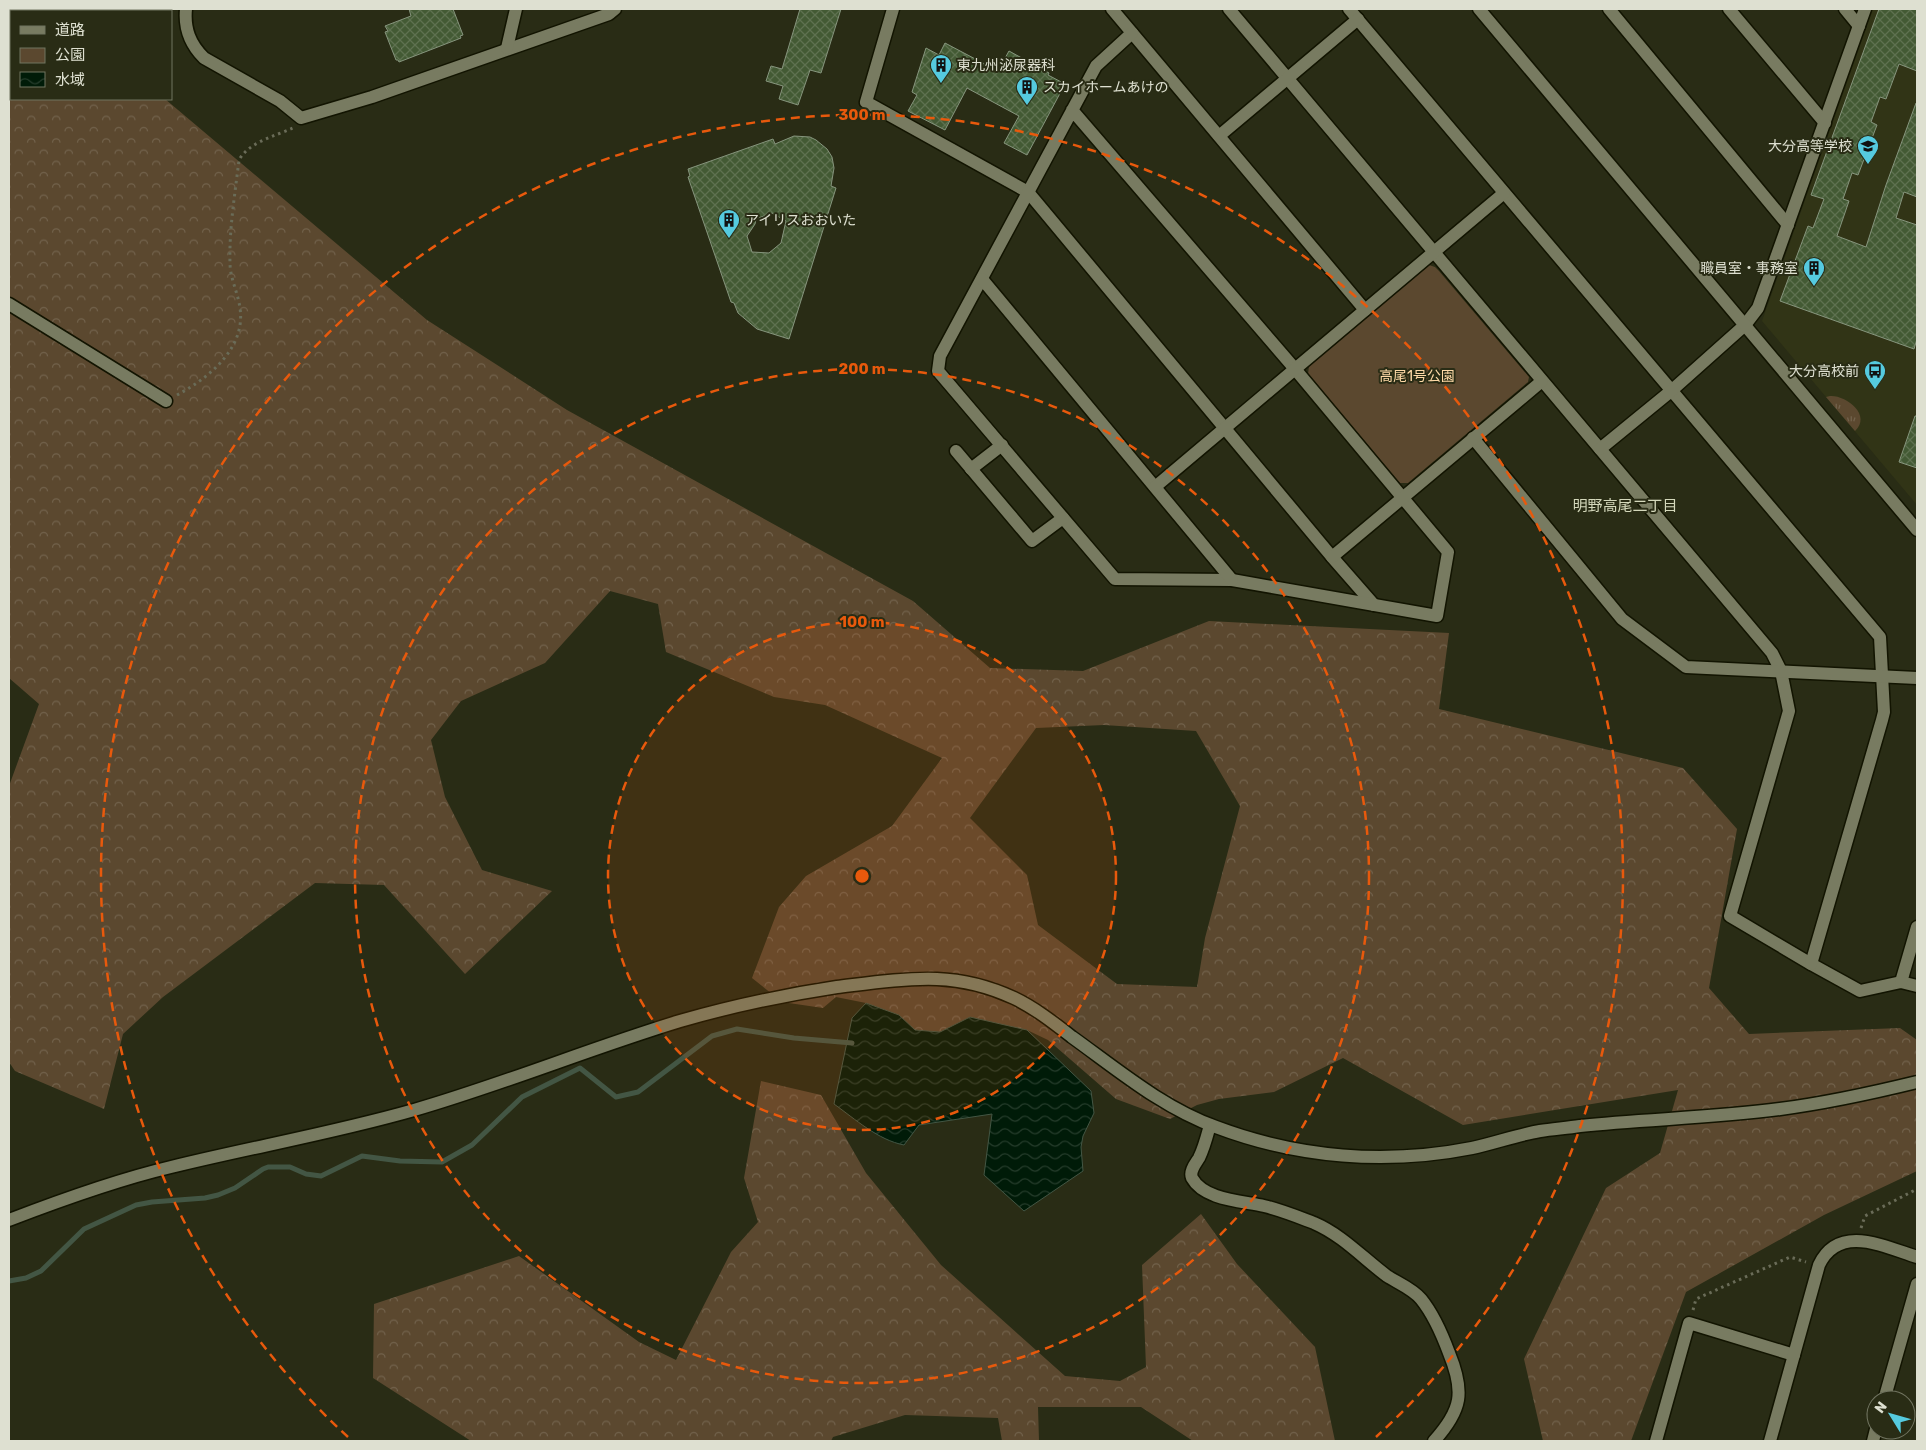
<svg xmlns="http://www.w3.org/2000/svg" width="1926" height="1450" font-family="Rubik,'Noto Sans JP',sans-serif">
	<defs>
		<pattern id="grass-tufts" width="24" height="20" patternUnits="userSpaceOnUse" patternTransform="scale(1.25)"><rect width="24" height="20" fill="#5b482f"/><path d="M3 7l-1-3M5 7V3M7 7l1-3M15 17l-1-3M17 17v-4M19 17l1-3" fill="none" stroke="#72624c"/></pattern>
		<pattern id="forest-crowns" width="20" height="18" patternUnits="userSpaceOnUse" patternTransform="scale(1.25)"><rect width="20" height="18" fill="#5b482f"/><path d="M2 6a3 3 0 1 1 6 0M12 15a3 3 0 1 1 6 0" fill="none" stroke="#72624c"/></pattern>
		<pattern id="water-waves" width="16" height="10" patternUnits="userSpaceOnUse" patternTransform="scale(1.25)"><rect width="16" height="10" fill="#001b08"/><path d="M0 5q4-4 8 0t8 0" fill="none" stroke="#253c2b"/></pattern>
		<pattern id="building-cross-hatch" width="8" height="8" patternUnits="userSpaceOnUse" patternTransform="scale(1.25)"><rect width="8" height="8" fill="#435a34"/><path d="M0 0l8 8M0 8l8-8" fill="none" stroke="#5e7150"/></pattern>
	</defs>
	<rect width="100%" height="100%" fill="#292c15"/>
	<!-- built -->
	<polygon fill="#313416" points="1873,9 1917,9 1917,505 1762,321"/>
	<!-- grass -->
	<path fill="url(#grass-tufts)" d="M1830,396c16,-1 42,19 25,35l-29,-34z"/>
	<!-- forest -->
	<g fill="url(#forest-crowns)" fill-rule="evenodd">
		<path d="M9,9h50l3,2h-51v88h154l262,221 140,90 346,191 77,67 93,3 126,-50 240,12 -10,76 244,59 54,61 -28,159 40,46 151,-6 17,12v131l-93,44 -138,77 -55,149h-88l-19,-82 82,-171 54,-35 18,-63 -215,35 -120,-67 -69,34 -55,7 -22,6 -27,14 -54,-20 -68,-59 -21,-10 -57,-13 -30,15 -26,-2 -15,-15 -33,-12 -30,-6 -13,11 -41,-6 -30,-24 27,-71 27,-31 86,-50 50,-68 -117,-53 -51,-8 -108,-45 -8,-48 -48,-13 -65,72 -84,38 -30,39 14,57 37,73 70,21 -87,83 -81,-89 -69,-2 -152,114 -40,37 -19,75 -89,-38 -6,-9v-276l30,-82 -30,-26zM1104,725l92,6 44,75 -35,132 -8,49 -80,-3 -79,-59 -11,-50 -57,-57 66,-90z"/>
		<polygon points="761,1081 821,1095 866,1173 941,1265 1065,1376 1120,1381 1146,1367 1142,1265 1201,1214 1237,1264 1315,1347 1335,1441 1193,1441 1141,1407 1038,1407 1039,1441 1002,1441 998,1418 905,1415 833,1437 831,1441 471,1441 373,1378 374,1304 519,1256 639,1342 676,1360 731,1252 758,1222 744,1178"/>
	</g>
	<!-- park -->
	<polygon fill="#5b482f" points="1429,265 1435,267 1439,271 1529,377 1528,382 1408,483 1400,483 1308,374 1309,366"/>
	<!-- water -->
	<path fill="url(#water-waves)" stroke="#435644" d="M866,1003l33,12 16,15 25,2 30,-15 57,13 64,61 3,22 -11,23 -2,11 2,24 -59,40 -40,-36 8,-61 -73,11 -15,20c-26,-5 -49,-26 -70,-41l18,-86z"/>
	<g fill="none" stroke-linecap="round" stroke-linejoin="round">
		<!-- stream -->
		<polyline stroke="#435644" stroke-width="5" points="9,1281 26,1278 41,1271 84,1229 136,1205 152,1202 205,1198 218,1195 235,1188 263,1169 268,1167 290,1167 306,1174 321,1176 362,1156 400,1161 442,1162 472,1145 522,1097 580,1068 616,1097 638,1092 712,1036 737,1029 794,1038 852,1043"/>
	</g>
	<!-- building -->
	<g fill="url(#building-cross-hatch)" stroke="#86957d" fill-rule="evenodd">
		<polygon points="409,9 453,9 463,35 460,36 461,38 399,62 398,60 396,60 385,32 388,31 385,26 411,16"/>
		<polygon points="800,9 841,9 821,73 810,70 798,105 779,99 783,86 766,81 771,66 782,69"/>
		<polygon points="1879,9 1917,9 1917,71 1899,64 1886,99 1880,97 1871,122 1877,125 1858,175 1852,173 1843,199 1849,201 1837,236 1866,247 1886,185 1916,103 1917,104 1917,197 1904,192 1896,218 1917,225 1917,339 1914,349 1780,301 1808,226 1813,228 1824,199 1811,195"/>
		<polygon points="945,43 998,71 1009,51 1049,73 1048,75 1065,84 1027,155 1004,143 1019,116 967,88 945,130 908,111 917,95 912,92 926,48 939,55"/>
		<path d="M794,136l16,1 6,3 11,9 5,8 2,11 -3,18 5,2 -47,151 -32,-10 -19,-16 -4,-10 -3,-1 -43,-125 2,-1 -2,-7 85,-30 2,5zM772,213l14,8 -5,22 -12,10 -17,-1 -5,-16 8,-12 1,-5z"/>
		<polygon points="1915,416 1917,416 1917,468 1899,462"/>
	</g>
	<g fill="none" stroke-linecap="round" stroke-linejoin="round">
		<!-- minor casing -->
		<g stroke="#121401" stroke-width="15">
			<g id="minor">
				<path d="M186,9c-2,20 4,35 18,49l76,43 21,17 71,-21 237,-83 6,-5"/>
				<polyline points="893,9 866,102 1028,192 1332,557 1374,605"/>
				<polyline points="1112,9 1365,310"/>
				<polyline points="1229,9 1772,653 1781,671 1789,711 1730,916 1811,964 1860,991 1901,982 1917,986"/>
				<polyline points="1349,9 1880,637 1884,712 1882,720 1811,964"/>
				<polyline points="1609,9 1788,225"/>
				<polyline points="1729,9 1825,123"/>
				<polyline points="1845,9 1859,26"/>
				<polyline points="507,48 516,9"/>
				<polyline points="1072,110 1295,369 1448,552 1437,616 1232,580 1115,579 938,371 940,356 1096,66 1132,33"/>
				<polyline points="1219,136 1358,19"/>
				<polyline points="982,279 1232,580"/>
				<polyline points="9,304 166,401"/>
				<polyline points="1473,438 1622,619 1686,667 1917,678"/>
				<polyline points="1600,449 1671,391 1745,325 1758,308 1865,9"/>
				<polyline points="956,451 1032,541 1063,518"/>
				<polyline points="971,469 1002,445"/>
				<polyline points="1155,487 1504,193"/>
				<polyline points="1332,557 1542,381"/>
				<polyline points="1901,982 1917,927"/>
				<path d="M1210,1125c-3,11 -6,23 -11,33 -3,5 -10,13 -7,20 12,22 50,23 72,28 17,4 34,11 50,17 28,12 49,35 73,53 11,7 26,13 34,23 13,16 21,35 28,54 16,39 13,57 -15,88"/>
				<polyline points="1884,1400 1917,1284"/>
				<polyline points="1656,1441 1689,1323 1794,1355"/>
				<path d="M1770,1441l49,-176c20,-42 66,-18 98,-8"/>
				<polyline points="1873,1441 1876,1429"/>
			</g>
		</g>
		<!-- tertiary casing -->
		<g stroke="#121401" stroke-width="15">
			<g id="tertiary">
				<polyline points="1479,9 1917,530"/>
				<path d="M9,1220c52,-20 107,-40 162,-53 81,-20 163,-34 243,-57 90,-26 177,-62 266,-89 52,-15 104,-26 157,-34 33,-4 66,-9 100,-8 26,1 53,8 77,19 21,10 40,25 58,39 46,33 91,71 144,90 82,31 170,38 256,21 23,-5 45,-13 68,-17 13,-2 27,-3 40,-5 66,-7 133,-8 200,-17 46,-6 92,-16 137,-27"/>
			</g>
		</g>
		<!-- path -->
		<g stroke="#6a6c58" stroke-width="3" stroke-dasharray="2.5 4" stroke-linecap="butt">
			<path d="M177,395c32,-17 69,-47 63,-87 -2,-15 -10,-30 -10,-45 -1,-34 5,-69 9,-103 10,-18 36,-24 54,-32"/>
			<polyline points="1861,1228 1865,1216 1917,1189"/>
			<polyline points="1693,1310 1696,1299 1790,1257 1806,1262"/>
		</g>
		<!-- minor -->
		<use href="#minor" stroke="#787b61" stroke-width="12"/>
		<!-- tertiary -->
		<use href="#tertiary" stroke="#787b61" stroke-width="12"/>
	</g>
	<!-- distance rings -->
	<circle cx="862" cy="876" r="254" fill="#e8590c" fill-opacity=".12"/>
	<g fill="none" stroke="#e8590c" stroke-width="2.5" stroke-dasharray="9 6">
		<circle cx="862" cy="876" r="254"/>
		<circle cx="862" cy="876" r="507"/>
		<path d="M348 1437A761 761 0 1 1 1376 1437"/>
	</g>
	<!-- icons -->
	<defs>
		<g id="building-pin" transform="scale(1.125)"><path d="M0 17L-7.5 6A9.5 9.5 0 1 1 7.5 6Z" fill="#55cadf" stroke="#292c15"/><path d="M-4-6H4V6H1V3H-1V6H-4ZM-2.5-4.3h1.7v1.8h-1.7ZM.8-4.3h1.7v1.8H.8ZM-2.5-1h1.7V.8h-1.7ZM.8-1h1.7V.8H.8Z" fill="#111"/></g>
		<g id="school-pin" transform="scale(1.125)"><path d="M0 17L-7.5 6A9.5 9.5 0 1 1 7.5 6Z" fill="#55cadf" stroke="#292c15"/><path d="M0-5L7-2L0 1L-7-2ZM-4 1L0 2.5L4 1V4Q0 6-4 4Z" fill="#111"/></g>
		<g id="bus-pin" transform="scale(1.125)"><path d="M0 17L-7.5 6A9.5 9.5 0 1 1 7.5 6Z" fill="#55cadf" stroke="#292c15"/><path d="M-5-6H5V4H4V6H2V4H-2V6H-4V4H-5ZM-3.5-4V0h7V-4ZM-3.5 1.2v1.5H-2V1.2ZM2 1.2v1.5H3.5V1.2Z" fill="#111"/></g>
	</defs>
	<g fill-rule="evenodd">
		<use href="#building-pin" x="941" y="65"/>
		<use href="#building-pin" x="1027" y="87"/>
		<use href="#school-pin" x="1868" y="146"/>
		<use href="#building-pin" x="729" y="220"/>
		<use href="#building-pin" x="1814" y="268"/>
		<use href="#bus-pin" x="1875" y="371"/>
	</g>
	<g text-anchor="middle" stroke-width="4" stroke-linejoin="round" paint-order="stroke">
		<!-- poi labels -->
		<g font-size="14" fill="#dee0d1" stroke="#292c15" text-anchor="start">
			<text x="957" y="70">東九州泌尿器科</text>
			<text x="1043" y="92">スカイホームあけの</text>
			<text x="1852" y="151" text-anchor="end">大分高等学校</text>
			<text x="745" y="225">アイリスおおいた</text>
			<text x="1798" y="273" text-anchor="end">職員室・事務室</text>
			<text x="1859" y="376" text-anchor="end">大分高校前</text>
		</g>
		<!-- park labels -->
		<g font-size="14" fill="#fed9a7" stroke="#292c15">
			<text x="1417" y="381">高尾1号公園</text>
		</g>
		<!-- neighbourhood labels -->
		<g font-size="15" fill="#d4d8bb" stroke="#292c15">
			<text x="1625" y="511">明野高尾二丁目</text>
		</g>
	</g>
	<circle cx="862" cy="876" r="8" fill="#e8590c" stroke="#292c15" stroke-width="2.5"/>
	<g font-size="15" text-anchor="middle" font-weight="bold" fill="#e8590c" stroke="#292c15" stroke-width="4" stroke-linejoin="round" paint-order="stroke">
		<text x="862" y="120">300 m</text>
		<text x="862" y="374">200 m</text>
		<text x="862" y="627">100 m</text>
	</g>
	<!-- border -->
	<rect width="1926" height="1450" fill="none" stroke="#dee0d1" stroke-width="20"/>
	<!-- legend -->
	<rect x="10" y="10" width="162" height="90" fill="#292c15" stroke="#717460"/>
	<rect x="20" y="26" width="25" height="8" fill="#787b61" stroke="#717460"/>
	<text x="55" y="35" font-size="15" fill="#dee0d1">道路</text>
	<rect x="20" y="48" width="25" height="15" fill="#5b482f" stroke="#717460"/>
	<text x="55" y="60" font-size="15" fill="#dee0d1">公園</text>
	<rect x="20" y="72" width="25" height="15" fill="url(#water-waves)" stroke="#717460"/>
	<text x="55" y="85" font-size="15" fill="#dee0d1">水域</text>
	<!-- north arrow -->
	<g transform="translate(1891 1415) rotate(307)"><circle r="24" fill="#292c15" stroke="#717460"/>
	<path d="M0-4L9 19L0 12L-9 19Z" fill="#55cadf"/>
	<text y="-8" font-size="14" font-weight="bold" text-anchor="middle" fill="#dee0d1">N</text>
	</g>
</svg>
